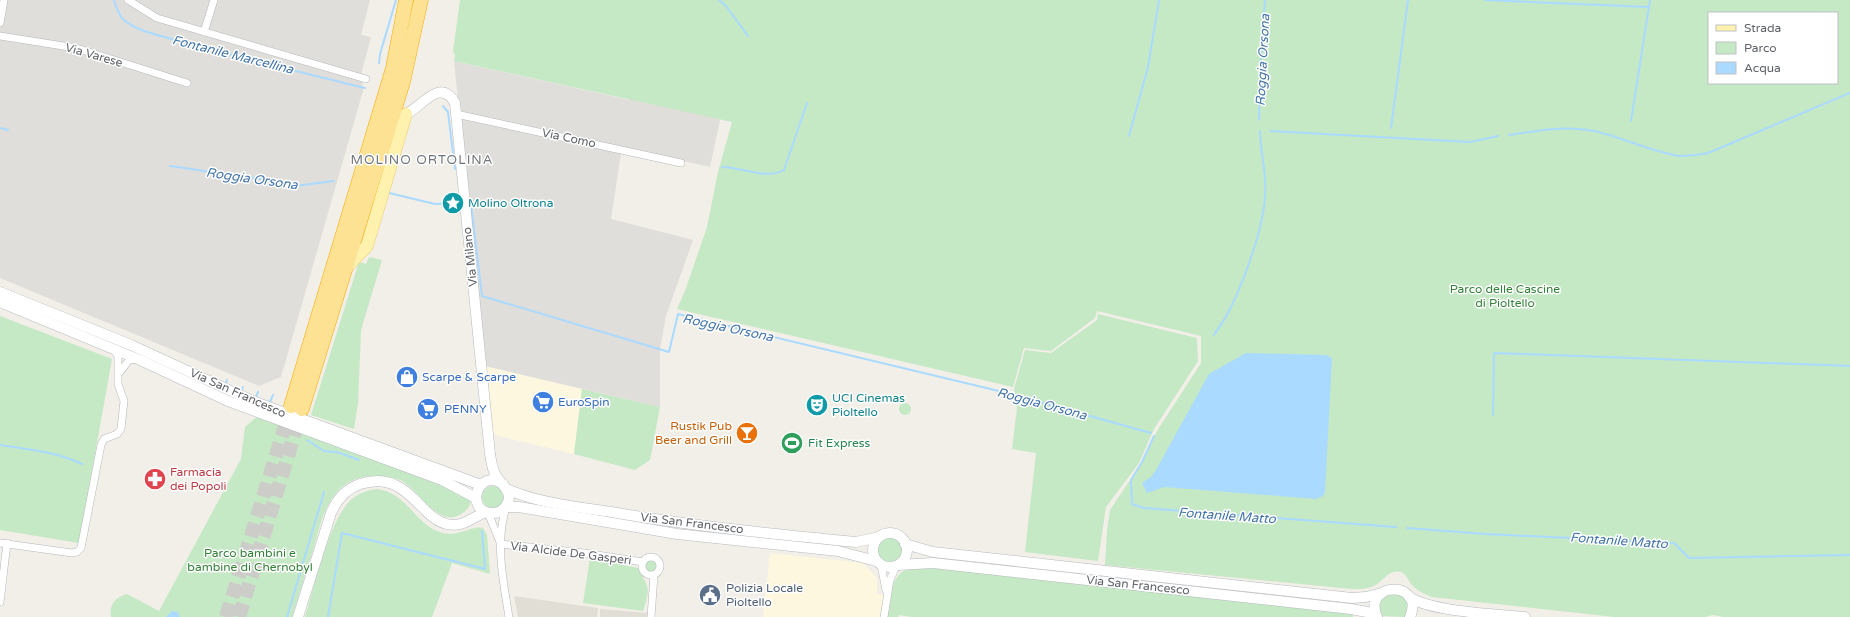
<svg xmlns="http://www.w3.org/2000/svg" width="1850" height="617" font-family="'Varela Round',sans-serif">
	<rect width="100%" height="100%" fill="#f1efe8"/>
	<!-- commercial -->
	<g fill="#fef7e0">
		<polygon points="485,366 582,389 574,454 495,435 492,432"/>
		<polygon points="770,553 863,563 877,578 877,594 886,595 884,617 763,617"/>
	</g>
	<!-- industrial -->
	<g fill="#e0deda">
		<polygon points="0,0 370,0 361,35 371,37 362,71 363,91 281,377 259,386 0,278"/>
		<polygon points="645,21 725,97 710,167 622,147 611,219 693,240 666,316 660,349 660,407 485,366 454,61 630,100"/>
	</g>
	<!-- education -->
	<g fill="#e1ded6">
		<polygon points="514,596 598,608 597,617 518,617"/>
		<polygon points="600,609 649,613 648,617 600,617"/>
	</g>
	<!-- green -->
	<g fill="#c5e8c5" fill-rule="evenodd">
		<path d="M460,0h1390v617h-127l-10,-2 -8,2h-91l-182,-20c-7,-3 -13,-5 -19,-11 -5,-4 -5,-11 -12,-14 -13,-3 -18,10 -27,14 -7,3 -15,3 -22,3l-247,-24 2,-35 3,-20 32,-48 15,-31 44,-68v-27l-104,-25 -2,7 -44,33 -27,-3 -11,39 -336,-78 8,-18 22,-64 11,-55 14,-50 -278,-61 1,-6 -2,-4zM1709,13h128v70h-128z"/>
		<polygon points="369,257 382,260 361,330 358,403 354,429 311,415 359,262 366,264"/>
		<polygon points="1098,314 1197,338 1198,361 1154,429 1139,463 1106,507 1098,561 1025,552 1036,453 1012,449 1017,408 1014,389 1025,350 1051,353 1097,320"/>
		<polygon points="0,316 112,359 79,543 0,530"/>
		<polygon points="582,389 660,407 650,460 635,470 574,454"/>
		<circle cx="905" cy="409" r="6"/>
		<path d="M259,415l185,68 26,17c1,5 -2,9 -6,12 -24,20 -44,-22 -64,-32 -9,-4 -20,-5 -30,-4 -11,1 -25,6 -32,15 -15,16 -19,39 -25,59 -7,22 -14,45 -21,67h-181c-2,-12 4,-20 16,-23l32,17 82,-152 4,-32z"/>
		<circle cx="493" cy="497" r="11"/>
		<path d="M377,489c31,5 36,32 60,42 20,9 33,-6 46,-3l4,7 3,39 -38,-11 -20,54h-127c9,-29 25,-100 47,-118 7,-6 16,-9 25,-10z"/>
		<circle cx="890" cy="550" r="12"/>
		<path d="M590,558l48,10c11,22 13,18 5,43l-60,-8z"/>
		<circle cx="651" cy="566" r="6"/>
		<path d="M928,567l425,47v3h-441l-13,-2 -1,2h-11c2,-15 3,-44 22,-48 6,-2 13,-1 19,-2z"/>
		<path d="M1391,593l14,4 4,9 -4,11 -24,-1c-3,-12 -1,-17 10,-23z"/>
	</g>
	<!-- water -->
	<g fill="#aadaff">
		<polygon points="1246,353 1326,355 1332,358 1325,492 1323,496 1316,499 1164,487 1147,493 1142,483 1151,477 1156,470 1209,374"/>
		<polygon points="172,611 178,612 180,617 166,617"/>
	</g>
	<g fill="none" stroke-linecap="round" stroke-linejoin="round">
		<!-- stream -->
		<g stroke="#aadaff" stroke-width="2">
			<polyline points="719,0 726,6 748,36"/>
			<polyline points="1485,0 1649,7"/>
			<path d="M114,1c3,7 4,14 10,19 13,12 42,17 60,22 60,17 121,31 181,46"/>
			<polyline points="379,63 380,54 396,0"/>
			<polyline points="443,106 448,112 455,169"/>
			<polyline points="1259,120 1260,75 1265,0"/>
			<polyline points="1631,121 1650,0"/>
			<polyline points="0,128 8,130"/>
			<polyline points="1391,128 1408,0"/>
			<polyline points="1270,131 1470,142 1498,136"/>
			<path d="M1509,135c29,-4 57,-10 85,-4 28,6 60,22 86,25 9,0 19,-1 28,-3l142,-60"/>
			<polyline points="1129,136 1148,67 1159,0"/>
			<polyline points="170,166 275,181 295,186 334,181"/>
			<path d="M722,167c19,0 44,13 62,3l23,-67"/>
			<polyline points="389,193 435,204 461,203"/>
			<polyline points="467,204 471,204 482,296 669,352 678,314 1003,392 1151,433"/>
			<path d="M1214,335c5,-8 12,-17 16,-26 14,-28 34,-82 35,-114 2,-22 -5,-43 -5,-64"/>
			<polyline points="225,385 227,380"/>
			<polyline points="241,392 243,387"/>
			<polyline points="255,399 258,392"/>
			<polyline points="269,404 273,395"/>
			<polyline points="1493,415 1494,353 1850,366"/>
			<polyline points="1154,436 1142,462 1131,480 1132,504 1144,508 1396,527"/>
			<polyline points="307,440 324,451 337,452 359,460"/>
			<path d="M0,445c28,4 56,7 82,19"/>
			<polyline points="1407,528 1485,534 1674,543 1689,558 1850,555"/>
			<polyline points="287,617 324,492"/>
			<polyline points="328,617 342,533 485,569 482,531"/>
		</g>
		<!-- highway-tunnel -->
		<g stroke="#ccccc8" stroke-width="14" stroke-dasharray="14 7" stroke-linecap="butt">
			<polyline points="226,617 290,410"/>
			<polyline points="239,617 301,413"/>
		</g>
		<!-- street casing -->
		<g stroke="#b5b8bc" stroke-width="8">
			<g id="street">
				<polyline points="128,0 157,18 366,79"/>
				<polyline points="0,23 4,0"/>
				<polyline points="204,32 214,0"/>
				<polyline points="0,36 76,48 187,83"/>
				<polyline points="456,114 681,163"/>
				<polyline points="120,372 129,360 137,359"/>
				<path d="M506,507c-11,37 -3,73 3,110"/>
				<polyline points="488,513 500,542"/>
				<polyline points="0,543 72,553 77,552 81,548 101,445 104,439 117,434 121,429 124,401 118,384 118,356 113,349"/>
				<polyline points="500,544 584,553 643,562"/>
				<circle cx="651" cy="566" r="9"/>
				<polyline points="881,565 886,590"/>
				<polyline points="0,602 7,543"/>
				<polyline points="651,617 654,575"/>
				<polyline points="884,617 890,580 896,566"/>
			</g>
		</g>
		<!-- secondary casing -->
		<g stroke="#b6babf" stroke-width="11">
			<g id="secondary">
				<path d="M406,114c15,-6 34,-38 49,-11l35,351c1,6 2,14 5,20 6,11 20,19 11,32 -3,4 -7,7 -12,7 -30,2 -18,-47 9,-29"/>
				<polyline points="0,292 131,345 255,402 481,485"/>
				<polyline points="0,302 140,360 228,401 442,480 476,498"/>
				<path d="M507,489c31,14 70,18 104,23 81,14 163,22 245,30l23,-5"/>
				<polyline points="506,507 519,507 677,534 838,551 876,561"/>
				<circle cx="890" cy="550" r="17"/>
				<polyline points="905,544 933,552 1352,598 1366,597 1382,593"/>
				<polyline points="898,565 933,563 1351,609 1367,612 1377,617"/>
				<path d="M1409,597c24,15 86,17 116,20"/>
				<path d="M298,617l33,-104c6,-14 15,-24 29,-29 32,-10 46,7 66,27 6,6 12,11 21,13 16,4 25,-7 39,-12"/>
				<path d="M1377,617c-16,-36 49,-37 33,0"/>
			</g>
		</g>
		<!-- primary casing -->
		<g stroke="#f2c960" stroke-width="13">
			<polyline id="primary" points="345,269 367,246 406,114"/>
		</g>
		<!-- highway casing -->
		<g stroke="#f9ab00" stroke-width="15">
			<g id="highway">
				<polyline points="291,406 393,68 406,0"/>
				<polyline points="302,409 403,82 421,0"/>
			</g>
		</g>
		<!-- street -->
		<use href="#street" stroke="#fff" stroke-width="7"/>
		<!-- secondary -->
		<use href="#secondary" stroke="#fff" stroke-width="10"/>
		<!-- primary -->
		<use href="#primary" stroke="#fff2af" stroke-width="12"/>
		<!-- highway -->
		<use href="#highway" stroke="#fde293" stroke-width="14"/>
	</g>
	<!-- icons -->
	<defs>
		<g id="sight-disc" transform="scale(1.15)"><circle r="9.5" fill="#0f9aa8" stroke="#fff"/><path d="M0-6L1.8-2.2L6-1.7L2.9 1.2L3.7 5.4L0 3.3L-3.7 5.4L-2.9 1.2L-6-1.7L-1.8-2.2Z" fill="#fff"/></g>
		<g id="shop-disc" transform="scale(1.15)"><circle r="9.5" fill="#3f7fe0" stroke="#fff"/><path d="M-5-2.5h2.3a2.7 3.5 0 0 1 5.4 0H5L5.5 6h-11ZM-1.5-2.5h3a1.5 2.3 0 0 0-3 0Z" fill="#fff"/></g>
		<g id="supermarket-disc" transform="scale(1.15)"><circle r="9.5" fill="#3f7fe0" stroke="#fff"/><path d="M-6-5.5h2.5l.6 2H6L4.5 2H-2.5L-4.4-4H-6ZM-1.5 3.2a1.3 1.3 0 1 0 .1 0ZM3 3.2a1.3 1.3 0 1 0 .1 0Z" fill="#fff"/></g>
		<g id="theatre-disc" transform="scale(1.15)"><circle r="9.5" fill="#0f9aa8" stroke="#fff"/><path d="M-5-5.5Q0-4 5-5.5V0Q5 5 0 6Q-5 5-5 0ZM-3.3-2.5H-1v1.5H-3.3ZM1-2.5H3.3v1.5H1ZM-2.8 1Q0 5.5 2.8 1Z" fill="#fff"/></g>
		<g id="bar-disc" transform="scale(1.15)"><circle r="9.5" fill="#e8710a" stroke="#fff"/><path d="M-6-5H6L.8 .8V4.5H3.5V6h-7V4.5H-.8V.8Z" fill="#fff"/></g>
		<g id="stadium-disc" transform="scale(1.15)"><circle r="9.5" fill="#2e9e5b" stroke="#fff"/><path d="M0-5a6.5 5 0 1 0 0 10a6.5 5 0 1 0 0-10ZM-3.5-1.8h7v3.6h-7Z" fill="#fff"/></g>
		<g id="pharmacy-disc" transform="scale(1.15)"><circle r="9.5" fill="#e0444e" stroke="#fff"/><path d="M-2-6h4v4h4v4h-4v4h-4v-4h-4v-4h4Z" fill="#fff"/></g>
		<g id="civic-disc" transform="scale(1.15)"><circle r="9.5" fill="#5c6f8a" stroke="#fff"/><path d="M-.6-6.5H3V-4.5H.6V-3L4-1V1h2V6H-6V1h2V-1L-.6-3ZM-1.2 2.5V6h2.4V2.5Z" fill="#fff"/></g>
	</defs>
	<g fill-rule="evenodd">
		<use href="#sight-disc" x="453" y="203"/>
		<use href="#shop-disc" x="407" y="377"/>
		<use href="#supermarket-disc" x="543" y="402"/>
		<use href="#theatre-disc" x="817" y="405"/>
		<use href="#supermarket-disc" x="428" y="409"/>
		<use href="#bar-disc" x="747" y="433"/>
		<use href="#stadium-disc" x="792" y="443"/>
		<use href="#pharmacy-disc" x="155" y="479"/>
		<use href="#civic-disc" x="710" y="595"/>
	</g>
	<g text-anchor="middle" stroke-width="3" stroke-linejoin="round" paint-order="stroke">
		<!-- street labels -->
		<g font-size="12" fill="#5f6368" stroke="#fff">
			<text transform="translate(94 55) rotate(16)" y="4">Via Varese</text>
			<text transform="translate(569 138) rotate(12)" y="4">Via Como</text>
			<text transform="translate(470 257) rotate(-96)" y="4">Via Milano</text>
			<text transform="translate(238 393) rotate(24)" y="4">Via San Francesco</text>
			<text transform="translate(692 523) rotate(7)" y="4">Via San Francesco</text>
			<text transform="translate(571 553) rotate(7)" y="4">Via Alcide De Gasperi</text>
			<text transform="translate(1138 585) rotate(6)" y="4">Via San Francesco</text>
		</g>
		<!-- culture labels -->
		<g font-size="12" fill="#0d838f" stroke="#fff" text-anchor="start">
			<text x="468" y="207">Molino Oltrona</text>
			<text x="832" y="402">UCI Cinemas<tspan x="832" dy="14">Pioltello</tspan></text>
		</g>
		<!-- park labels -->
		<g font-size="12" fill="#348238" stroke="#fff">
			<text x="1505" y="293">Parco delle Cascine<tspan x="1505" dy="14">di Pioltello</tspan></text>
			<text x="250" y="557">Parco bambini e<tspan x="250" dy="14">bambine di Chernobyl</tspan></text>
		</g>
		<!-- shop labels -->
		<g font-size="12" fill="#366cbe" stroke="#fff" text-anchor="start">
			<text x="422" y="381">Scarpe &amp; Scarpe</text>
			<text x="558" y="406">EuroSpin</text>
			<text x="444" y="413">PENNY</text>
		</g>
		<!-- food labels -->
		<g font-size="12" fill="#c56008" stroke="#fff" text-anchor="end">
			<text x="732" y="430">Rustik Pub<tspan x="732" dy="14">Beer and Grill</tspan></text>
		</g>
		<!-- leisure labels -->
		<g font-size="12" fill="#27864d" stroke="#fff" text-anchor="start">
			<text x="808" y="447">Fit Express</text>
		</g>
		<!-- health labels -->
		<g font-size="12" fill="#be3a42" stroke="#fff" text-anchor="start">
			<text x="170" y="476">Farmacia<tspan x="170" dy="14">dei Popoli</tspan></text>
		</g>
		<!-- service labels -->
		<g font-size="12" fill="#4e5e75" stroke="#fff" text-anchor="start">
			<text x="726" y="592">Polizia Locale<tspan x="726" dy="14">Pioltello</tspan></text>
		</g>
		<!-- water labels -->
		<g font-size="13" font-style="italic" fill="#4174aa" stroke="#fff">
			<text transform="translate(233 54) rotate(14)" y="5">Fontanile Marcellina</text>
			<text transform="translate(1262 60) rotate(-87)" y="5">Roggia Orsona</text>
			<text transform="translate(252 178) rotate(8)" y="5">Roggia Orsona</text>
			<text transform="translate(728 327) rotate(12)" y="5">Roggia Orsona</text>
			<text transform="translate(1042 403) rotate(15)" y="5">Roggia Orsona</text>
			<text transform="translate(1227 515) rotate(4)" y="5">Fontanile Matto</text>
			<text transform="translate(1619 540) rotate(4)" y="5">Fontanile Matto</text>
		</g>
		<!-- neighbourhood labels -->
		<g font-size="13" letter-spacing="1" fill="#70757a" stroke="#fff">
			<text x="422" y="164">MOLINO ORTOLINA</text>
		</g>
	</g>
	<!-- legend -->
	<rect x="1708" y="12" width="130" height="72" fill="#ffffff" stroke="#bfc1c3"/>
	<rect x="1716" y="25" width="20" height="6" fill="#fff2af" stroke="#bfc1c3"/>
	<text x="1744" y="32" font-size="12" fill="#5f6368">Strada</text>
	<rect x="1716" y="42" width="20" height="12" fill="#c5e8c5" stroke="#bfc1c3"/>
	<text x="1744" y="52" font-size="12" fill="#5f6368">Parco</text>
	<rect x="1716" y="62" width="20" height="12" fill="#aadaff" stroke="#bfc1c3"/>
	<text x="1744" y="72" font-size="12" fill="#5f6368">Acqua</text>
</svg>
